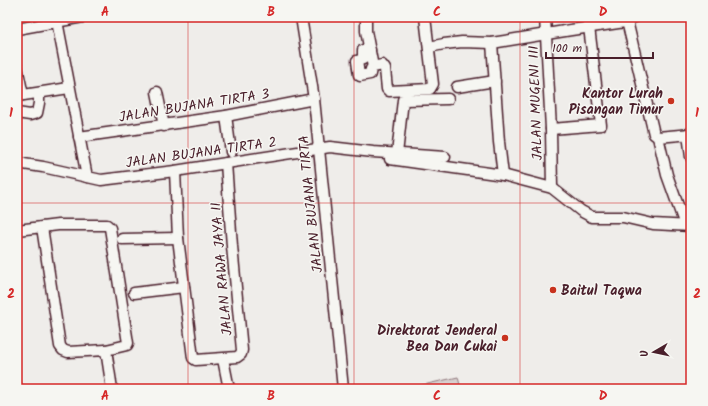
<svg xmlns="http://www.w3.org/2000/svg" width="708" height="406" font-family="Kalam,sans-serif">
	<rect width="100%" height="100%" fill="#efedea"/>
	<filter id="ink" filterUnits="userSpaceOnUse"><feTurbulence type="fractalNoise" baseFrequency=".025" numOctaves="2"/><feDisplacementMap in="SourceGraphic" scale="8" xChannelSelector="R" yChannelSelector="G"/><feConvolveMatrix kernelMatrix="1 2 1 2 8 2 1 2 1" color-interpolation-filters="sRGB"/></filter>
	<g filter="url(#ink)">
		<!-- green -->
		<g fill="#d7cfce" stroke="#90777c">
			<path d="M17,370c1,8 2,12 9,17l75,1 1,1h-85z"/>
			<polygon points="458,377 461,389 411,389 410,388"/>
		</g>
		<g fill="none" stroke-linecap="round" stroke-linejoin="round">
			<!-- minor casing -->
			<g stroke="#4a1f2b" stroke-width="13">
				<g id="minor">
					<polyline points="301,17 314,99 343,389"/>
					<polyline points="366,17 366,31 373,67"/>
					<polyline points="545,17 551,129 552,188"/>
					<polyline points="57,21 87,177"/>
					<polyline points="625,22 628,25 654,134 658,137 667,175 685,225"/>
					<polyline points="625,22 631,18 635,17"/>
					<polyline points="17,29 83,17"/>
					<polyline points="492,43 499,142 503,175"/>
					<polyline points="429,47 444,44 462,42 492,43 571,30 625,22"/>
					<polyline points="370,50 363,50 363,59 357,61 359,75 360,76 370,74 371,69 373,67 382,65 385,69 387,89 389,91 430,89 433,84 425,17"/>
					<polyline points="17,67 23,95"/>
					<polyline points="457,87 495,81"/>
					<polyline points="157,92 164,126"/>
					<polyline points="17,96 69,88"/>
					<polyline points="17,113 30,115 37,113 39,103 39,93"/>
					<polyline points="226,116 231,152"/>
					<polyline points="551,129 601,125 589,27"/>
					<polyline points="688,134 691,157"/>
					<polyline points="79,137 226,116 314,99"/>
					<polyline points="658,137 691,134"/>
					<polyline points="397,154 403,100 448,99"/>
					<polyline points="390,159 503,175 552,188 581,211 592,217 623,217 653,224 691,226"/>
					<polyline points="17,163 43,167 101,180 175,171 330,147 373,152 445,157"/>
					<polyline points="175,171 178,238 193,358 196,360 237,357 241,354 242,350 232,246 226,163"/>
					<polyline points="42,227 58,225 107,225 110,228 128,343 127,345 106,350"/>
					<polyline points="17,230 42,227 60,346 63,350 68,352 106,350 112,389"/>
					<polyline points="122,239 178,238"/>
					<polyline points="134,293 184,287"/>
					<polyline points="223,359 229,389"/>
				</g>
			</g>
			<!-- minor -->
			<use href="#minor" stroke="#f6f6f2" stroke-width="10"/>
		</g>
	</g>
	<!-- grid -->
	<path fill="none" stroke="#d62828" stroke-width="1" stroke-opacity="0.55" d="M188,17v372M354,17v372M520,17v372M17,203h674"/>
	<!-- markers -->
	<g fill="#c8321e" stroke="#f6f6f2" stroke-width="1.5">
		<circle cx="671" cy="101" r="4"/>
		<circle cx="553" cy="290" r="4"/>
		<circle cx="505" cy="338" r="4"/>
	</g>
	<g text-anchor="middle" stroke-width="3" stroke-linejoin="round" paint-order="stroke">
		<!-- poi labels -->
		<g font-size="14" font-weight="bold" fill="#4a1f2b" stroke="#f6f6f2" text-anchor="end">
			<text x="663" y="98">Kantor Lurah<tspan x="663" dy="16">Pisangan Timur</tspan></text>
			<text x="561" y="295" text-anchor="start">Baitul Taqwa</text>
			<text x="497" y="335">Direktorat Jenderal<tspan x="497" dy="16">Bea Dan Cukai</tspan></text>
		</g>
		<!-- street labels -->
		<g font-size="14" fill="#4a1f2b" stroke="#f6f6f2">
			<text transform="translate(535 103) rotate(-92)" y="5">JALAN MUGENI III</text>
			<text transform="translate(194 105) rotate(-9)" y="5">JALAN BUJANA TIRTA 3</text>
			<text transform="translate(201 152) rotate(-8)" y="5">JALAN BUJANA TIRTA 2</text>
			<text transform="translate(310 204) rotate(-96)" y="5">JALAN BUJANA TIRTA</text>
			<text transform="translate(221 269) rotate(-95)" y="5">JALAN RAWA JAYA II</text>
		</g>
	</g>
	<!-- margin -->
	<rect width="708" height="406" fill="none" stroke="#f6f6f2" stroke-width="44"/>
	<!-- north arrow -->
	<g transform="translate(654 352) rotate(261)" stroke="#f6f6f2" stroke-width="3" paint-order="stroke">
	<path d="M0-3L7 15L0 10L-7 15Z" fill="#4a1f2b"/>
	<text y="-6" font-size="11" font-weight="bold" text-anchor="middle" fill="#4a1f2b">U</text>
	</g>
	<!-- scale -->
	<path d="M546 52v6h107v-6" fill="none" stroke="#4a1f2b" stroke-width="2"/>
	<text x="552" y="52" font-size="12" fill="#4a1f2b" stroke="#f6f6f2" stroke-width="3" paint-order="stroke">100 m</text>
	<rect x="22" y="22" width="664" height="362" fill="none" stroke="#d62828" stroke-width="1.5"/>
	<g font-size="13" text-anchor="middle" font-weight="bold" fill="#d62828">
		<text x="105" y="16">A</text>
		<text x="271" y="16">B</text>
		<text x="437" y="16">C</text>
		<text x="603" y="16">D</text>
		<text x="11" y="117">1</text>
		<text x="697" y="117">1</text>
		<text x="11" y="298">2</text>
		<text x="697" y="298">2</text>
		<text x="105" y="400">A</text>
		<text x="271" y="400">B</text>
		<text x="437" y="400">C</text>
		<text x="603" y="400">D</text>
	</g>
</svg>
